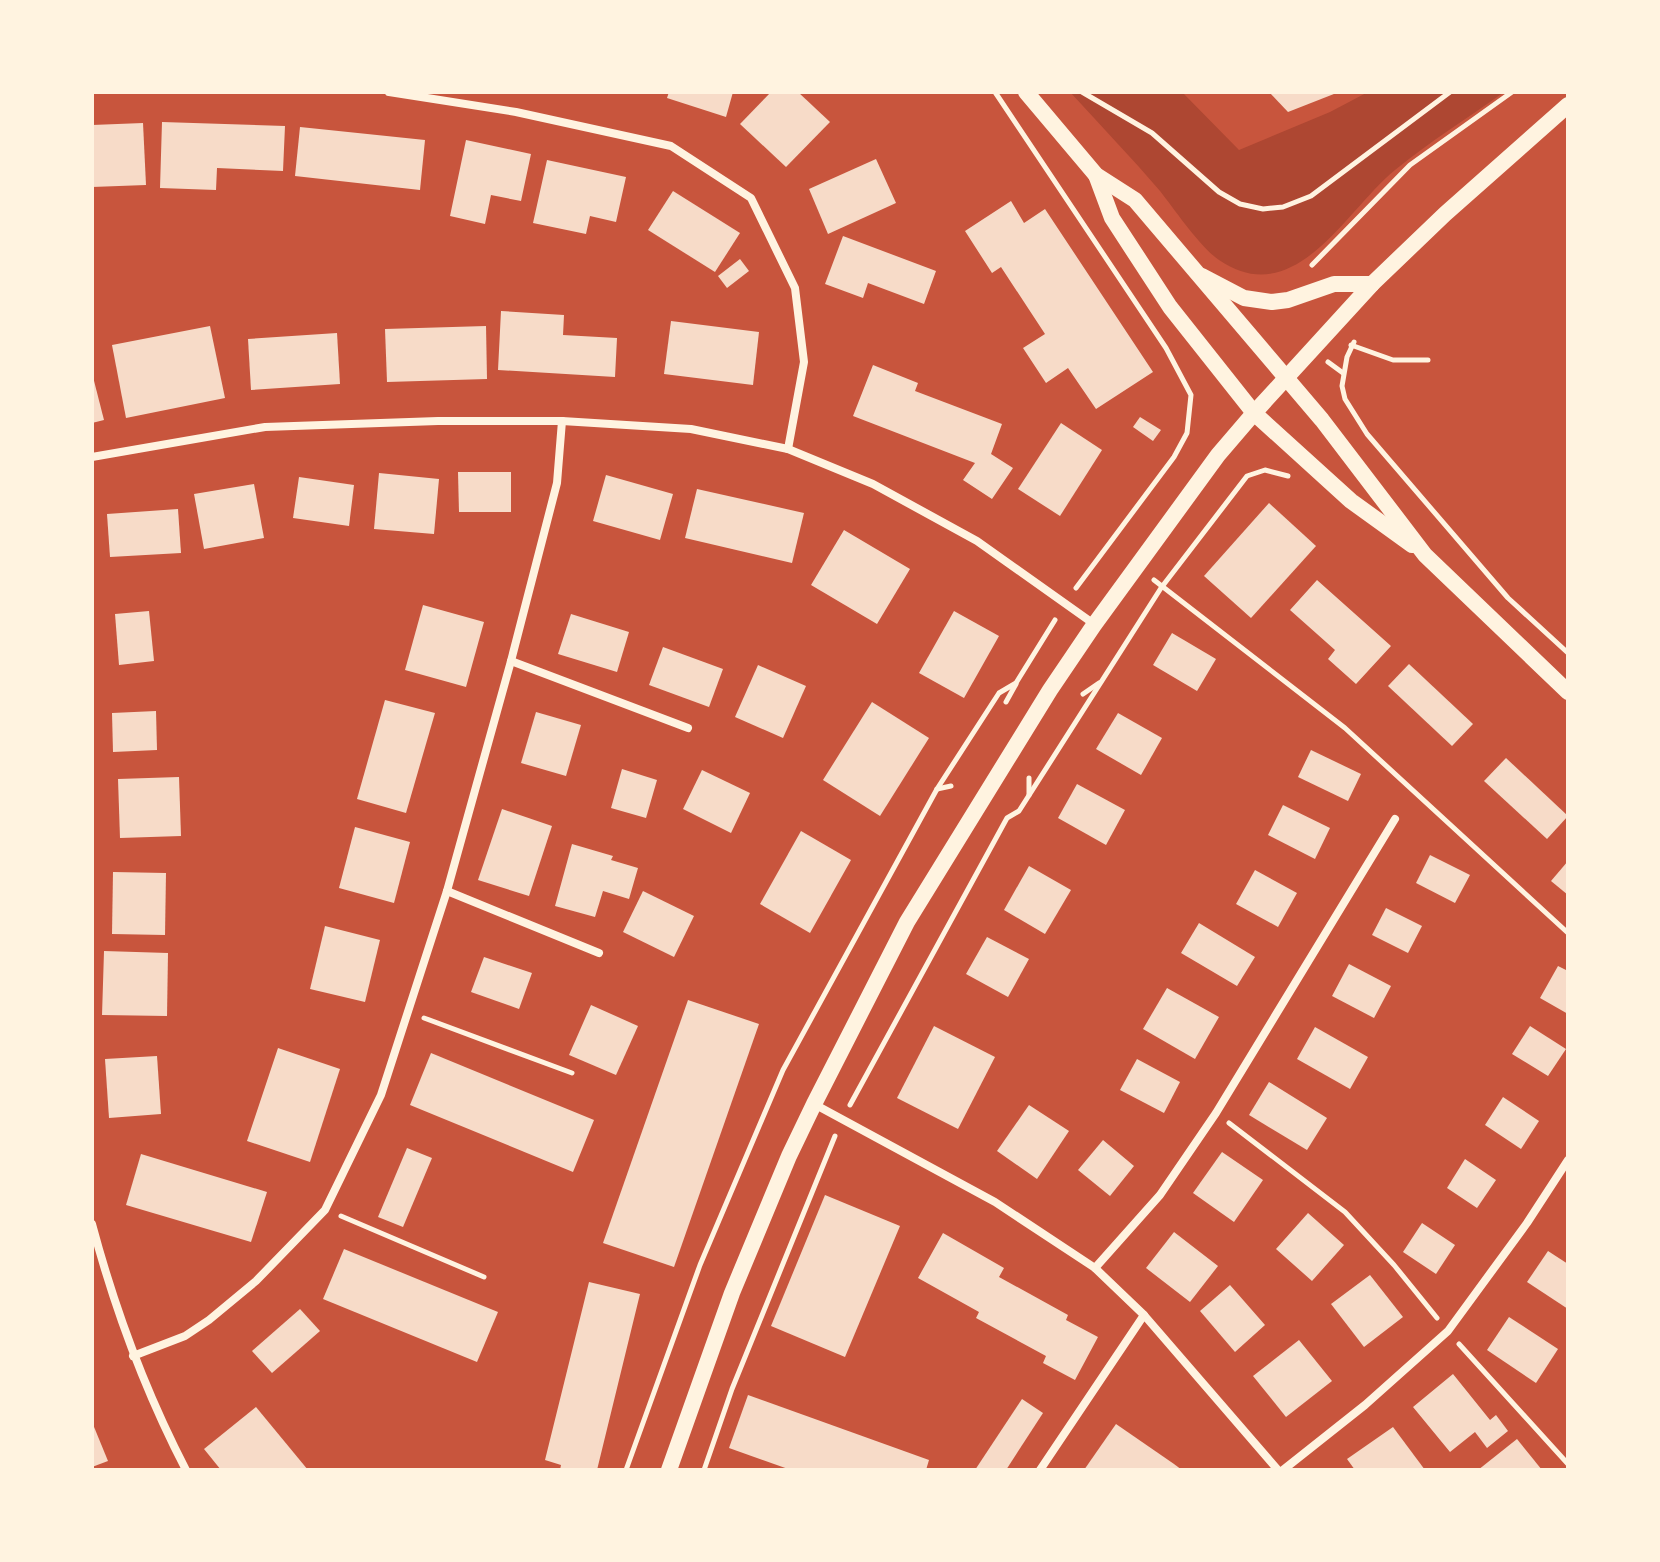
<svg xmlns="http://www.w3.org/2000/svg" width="1660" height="1562" font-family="'Open Sans',sans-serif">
	<rect width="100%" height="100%" fill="#c8553d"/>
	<!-- green -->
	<path fill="#ae4732" d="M1070,92h112l57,58 91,-38 38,-20h136c-36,26 -75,50 -109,78 -49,40 -100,142 -176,90 -19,-13 -44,-50 -59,-69 -29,-34 -60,-66 -90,-99z"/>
	<!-- building -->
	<g fill="#f7dbc8">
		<polygon points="669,92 733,92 726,117 667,98"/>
		<polygon points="771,92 798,92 830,122 786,167 740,124"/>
		<polygon points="1269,92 1339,92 1288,112"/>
		<polygon points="162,122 285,126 283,171 217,168 216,190 160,188"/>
		<polygon points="143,123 146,185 92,187 92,125"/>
		<polygon points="300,127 425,140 420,190 295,176"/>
		<polygon points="466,140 531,154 521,201 491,195 485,224 450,216"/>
		<polygon points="876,159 896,203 828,234 809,189"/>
		<polygon points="547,160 626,177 616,222 590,216 586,234 533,223"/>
		<polygon points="673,191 740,233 715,272 648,230"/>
		<polygon points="1011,201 1024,223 1045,209 1153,372 1096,409 1068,368 1046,383 1023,348 1045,334 1001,267 992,273 965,231"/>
		<polygon points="843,236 936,271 924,304 868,283 863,298 825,284"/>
		<polygon points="740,259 749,271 727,288 718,276"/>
		<polygon points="501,311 564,315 563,335 617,338 615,377 498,370"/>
		<polygon points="671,321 759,332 753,385 664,374"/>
		<polygon points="210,326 225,398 126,418 112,345"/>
		<polygon points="486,326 487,379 387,382 385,329"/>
		<polygon points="337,333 340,384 251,390 248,339"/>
		<polygon points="873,365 918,383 915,391 1002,424 991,454 1013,468 992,499 963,480 975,463 853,416"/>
		<polygon points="92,373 104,420 92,423"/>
		<polygon points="1140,417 1161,430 1153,441 1133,427"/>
		<polygon points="1061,423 1102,450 1060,516 1018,489"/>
		<polygon points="458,472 511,472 511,512 459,512"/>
		<polygon points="379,473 439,479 434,534 374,529"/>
		<polygon points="606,475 673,494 660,540 593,521"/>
		<polygon points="299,477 354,485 349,526 293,518"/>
		<polygon points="254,484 264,538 204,549 194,494"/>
		<polygon points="697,489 804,513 792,563 685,538"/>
		<polygon points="1269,503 1316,546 1251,618 1204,576"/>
		<polygon points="178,509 181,553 110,557 107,514"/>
		<polygon points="844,530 910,569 877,624 811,585"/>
		<polygon points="1317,580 1391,646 1356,684 1328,659 1335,650 1290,610"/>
		<polygon points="423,605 484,622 466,687 405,670"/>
		<polygon points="149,611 154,661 119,665 115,614"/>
		<polygon points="954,611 999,636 964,698 919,673"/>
		<polygon points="571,614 629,632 617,672 558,654"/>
		<polygon points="1172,633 1216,659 1197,691 1153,665"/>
		<polygon points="663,647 723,669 709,707 649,685"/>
		<polygon points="1409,664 1473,724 1452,746 1388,686"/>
		<polygon points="758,665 806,686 783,738 735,717"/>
		<polygon points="385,700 435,713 406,813 357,799"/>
		<polygon points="872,702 929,738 880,816 823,780"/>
		<polygon points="156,711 157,750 113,752 112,713"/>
		<polygon points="536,712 581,725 566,776 521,763"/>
		<polygon points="1118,713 1162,738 1141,775 1096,749"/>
		<polygon points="1311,750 1361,774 1348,801 1298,777"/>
		<polygon points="1506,758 1568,816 1547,839 1484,781"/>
		<polygon points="622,769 657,780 646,818 611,808"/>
		<polygon points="702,770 750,793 731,833 683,809"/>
		<polygon points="179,777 181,836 120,838 118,779"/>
		<polygon points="1077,784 1125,810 1106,845 1058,818"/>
		<polygon points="1283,805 1330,828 1315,859 1268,835"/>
		<polygon points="502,809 552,826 529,896 478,880"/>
		<polygon points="355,827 410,842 394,903 339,888"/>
		<polygon points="801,831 851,860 810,933 760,904"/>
		<polygon points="572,844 613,856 611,860 638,868 629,899 603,891 595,917 555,906"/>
		<polygon points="1430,855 1470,875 1455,903 1416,883"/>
		<polygon points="1568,861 1568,895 1551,881"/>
		<polygon points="1029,866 1071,890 1045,934 1004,910"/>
		<polygon points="1255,870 1297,893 1278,927 1236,904"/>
		<polygon points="113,872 166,873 165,935 112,934"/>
		<polygon points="643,891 694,916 674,957 623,932"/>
		<polygon points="1386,908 1422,926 1408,953 1372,935"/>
		<polygon points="1199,923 1255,957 1237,986 1181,953"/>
		<polygon points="325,926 380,940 365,1002 310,989"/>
		<polygon points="987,937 1029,959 1008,997 966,974"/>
		<polygon points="104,951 168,953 167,1016 102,1015"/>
		<polygon points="484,957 532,973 519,1009 471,992"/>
		<polygon points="1349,964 1391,986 1374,1018 1332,996"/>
		<polygon points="1558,966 1568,971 1568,1014 1540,998"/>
		<polygon points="1167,988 1219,1017 1195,1059 1143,1029"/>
		<polygon points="688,1000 759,1024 674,1267 603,1243"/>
		<polygon points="591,1005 638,1026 616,1075 569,1055"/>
		<polygon points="934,1026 995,1057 958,1129 897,1098"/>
		<polygon points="1530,1026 1566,1049 1548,1076 1512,1054"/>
		<polygon points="1315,1027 1368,1057 1350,1089 1297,1059"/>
		<polygon points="278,1048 340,1069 310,1162 247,1141"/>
		<polygon points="431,1053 594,1120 573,1172 410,1105"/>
		<polygon points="157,1056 161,1114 109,1118 105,1059"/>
		<polygon points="1137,1059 1180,1082 1164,1113 1120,1090"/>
		<polygon points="1269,1082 1327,1118 1307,1150 1249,1115"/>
		<polygon points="1503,1097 1539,1121 1521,1149 1485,1125"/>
		<polygon points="1029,1105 1069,1131 1037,1179 997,1151"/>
		<polygon points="1103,1140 1134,1166 1110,1196 1078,1170"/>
		<polygon points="407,1148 432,1158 403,1227 378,1217"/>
		<polygon points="1222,1152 1263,1180 1234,1222 1193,1193"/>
		<polygon points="141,1154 267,1192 251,1242 126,1205"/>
		<polygon points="1465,1159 1496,1180 1477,1208 1447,1188"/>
		<polygon points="825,1195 900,1226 845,1357 771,1326"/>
		<polygon points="1308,1213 1344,1245 1312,1281 1276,1249"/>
		<polygon points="1422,1223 1455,1245 1436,1274 1403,1252"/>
		<polygon points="1174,1232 1218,1266 1190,1302 1146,1268"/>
		<polygon points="943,1233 1004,1268 999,1277 1068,1315 1066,1320 1098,1337 1075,1380 1043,1363 1046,1356 976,1318 979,1312 918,1278"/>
		<polygon points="344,1249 498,1312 477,1362 323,1299"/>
		<polygon points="1548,1251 1568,1264 1568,1309 1527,1282"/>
		<polygon points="1370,1275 1403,1317 1364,1347 1331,1304"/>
		<polygon points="589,1282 640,1294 597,1470 560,1470 561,1465 545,1460"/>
		<polygon points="1230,1285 1265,1325 1235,1352 1200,1311"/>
		<polygon points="300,1309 320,1331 272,1373 252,1351"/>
		<polygon points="1509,1317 1558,1349 1536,1383 1487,1350"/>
		<polygon points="1299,1340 1332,1381 1286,1417 1253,1376"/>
		<polygon points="1453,1374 1490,1420 1496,1415 1508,1431 1487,1448 1475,1432 1450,1452 1413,1407"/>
		<polygon points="748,1395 929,1460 926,1470 791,1470 729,1448"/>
		<polygon points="1022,1399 1043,1413 1006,1470 975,1470"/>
		<polygon points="256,1407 308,1470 221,1470 204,1449"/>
		<polygon points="92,1422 108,1461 92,1467"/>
		<polygon points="1116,1424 1174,1464 1182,1470 1084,1470"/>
		<polygon points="1393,1427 1425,1470 1355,1470 1347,1459"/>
		<polygon points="1517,1439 1542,1470 1478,1470"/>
	</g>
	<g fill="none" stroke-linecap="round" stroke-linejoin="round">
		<!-- path -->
		<g stroke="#fff3e0" stroke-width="5">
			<polyline points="995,92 1166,348 1191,395 1187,433 1174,457 1076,588"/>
			<polyline points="1082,92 1152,133 1219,192 1240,204 1263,209 1283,207 1311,196 1450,92"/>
			<polyline points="1312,265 1410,165 1512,92"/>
			<polyline points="1354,342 1347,357 1342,386 1345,399 1367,434 1508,598 1568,653"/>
			<polyline points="1351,345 1393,360 1428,360"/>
			<polyline points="1328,362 1343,373"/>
			<polyline points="1154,580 1345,728 1568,933"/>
			<polyline points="1083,694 1099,683"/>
			<polyline points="1006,702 1016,684"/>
			<polyline points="937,789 951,786"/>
			<polyline points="1029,795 1029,778"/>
			<polyline points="424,1018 572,1073"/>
			<polyline points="850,1105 1007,818 1019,811 1161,588 1247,476 1265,470 1288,476"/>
			<polyline points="1229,1123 1345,1212 1394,1265 1437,1318"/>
			<polyline points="341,1216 484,1277"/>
			<polyline points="1459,1344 1568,1464"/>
			<polyline points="626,1470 700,1265 783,1070 937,789 999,693 1016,683 1055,620"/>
			<polyline points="704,1470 732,1389 835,1136"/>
		</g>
		<!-- minor -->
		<g stroke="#fff3e0" stroke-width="8">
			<polyline points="389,92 516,112 671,146 751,198 795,288 804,362 788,449"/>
			<polyline points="92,457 265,427 438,421 562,421 691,429 788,449 873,484 977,541 1094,624"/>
			<polyline points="511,661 688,728"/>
			<polyline points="447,891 599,953"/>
			<polyline points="814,1104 995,1202 1095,1268 1144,1315 1278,1470"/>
			<path d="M92,1224c23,86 53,167 94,246"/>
			<polyline points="1095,1268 1160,1195 1216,1113 1395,819"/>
			<polyline points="133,1356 185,1336 209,1320 256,1281 325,1210 381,1095 447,891 511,661 557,483 562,421"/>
			<polyline points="1040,1470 1144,1315"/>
			<polyline points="1283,1470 1365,1405 1448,1331 1527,1223 1568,1160"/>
		</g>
		<!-- secondary -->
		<g stroke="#fff3e0" stroke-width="16">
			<polyline points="1026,92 1096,175 1135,200 1322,420 1425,555 1568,692"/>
			<polyline points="1096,175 1112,218 1170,307 1254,413 1351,501 1412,545"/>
			<polyline points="1202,276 1244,298 1272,302 1288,300 1334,284 1372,284"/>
			<polyline points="669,1470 732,1293 789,1156 814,1104 907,922 1050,690 1094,625 1218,455 1254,413 1372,284 1445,214 1568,105"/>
		</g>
	</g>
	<!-- border -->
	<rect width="1660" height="1562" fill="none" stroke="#fff3e0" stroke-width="188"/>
</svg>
